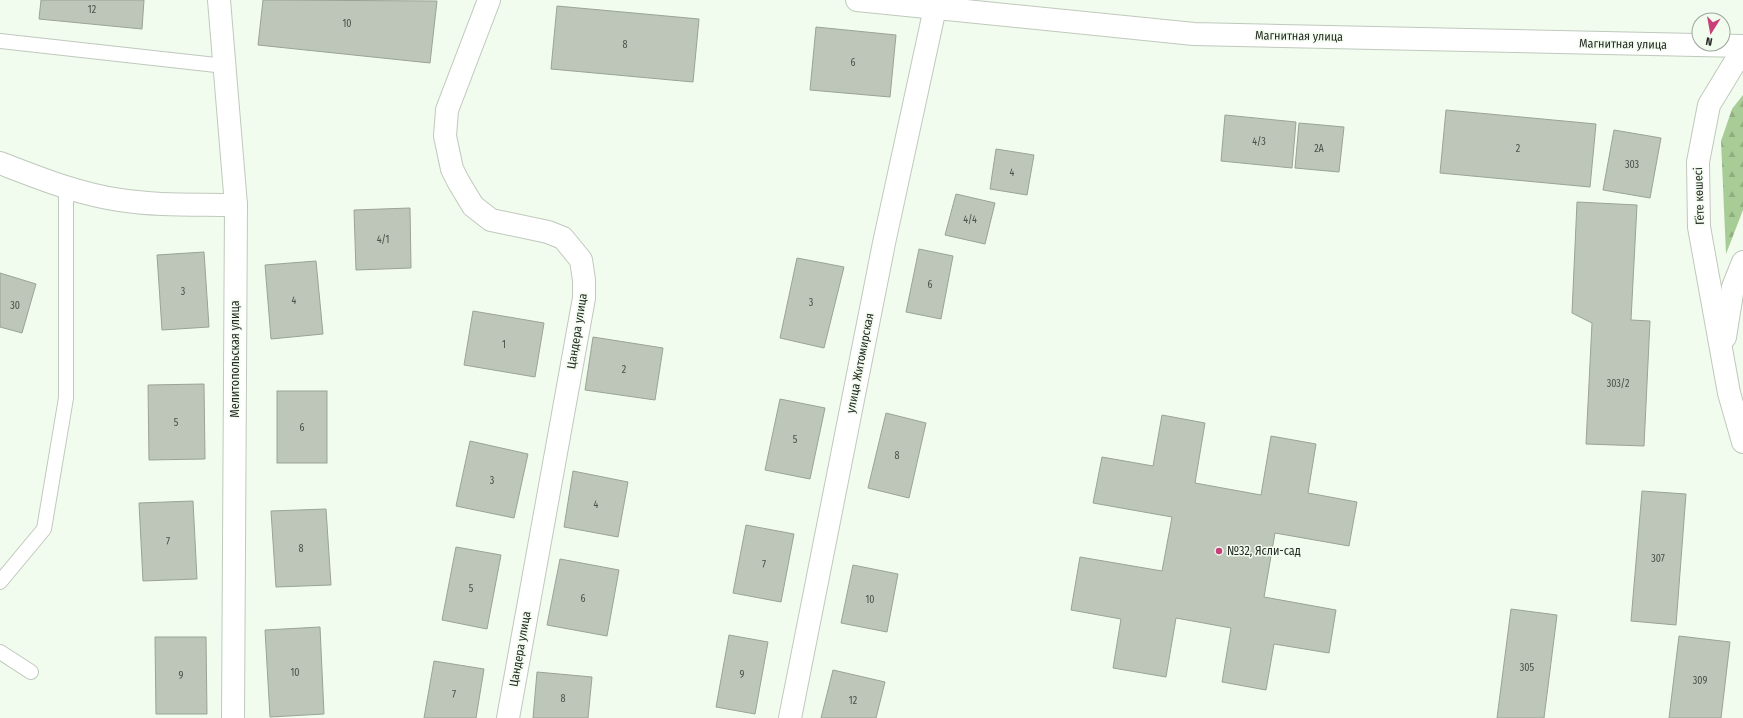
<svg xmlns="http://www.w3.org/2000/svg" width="1743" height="718" font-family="'Fira Sans Condensed',sans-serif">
	<defs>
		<pattern id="forest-firs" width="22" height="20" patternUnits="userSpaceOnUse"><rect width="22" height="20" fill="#a7cc96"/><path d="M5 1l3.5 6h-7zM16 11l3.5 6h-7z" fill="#90af81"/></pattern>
	</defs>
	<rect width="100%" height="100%" fill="#f1fbee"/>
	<!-- forest -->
	<polygon fill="url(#forest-firs)" points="1743,95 1743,210 1726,254 1721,141 1732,109"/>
	<!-- building -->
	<g fill="#bdc6b9" stroke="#9aa396">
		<polygon points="41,0 144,0 142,29 39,19"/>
		<polygon points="263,0 437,1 430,63 258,45"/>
		<polygon points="557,6 699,19 693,82 551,69"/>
		<polygon points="816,27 896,35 890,97 810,90"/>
		<polygon points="1446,110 1596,124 1590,187 1440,173"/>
		<polygon points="1225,115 1296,122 1292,168 1221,161"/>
		<polygon points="1299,123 1344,127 1339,172 1295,168"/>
		<polygon points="1614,130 1661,138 1650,198 1603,190"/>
		<polygon points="996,149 1034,155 1027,195 990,189"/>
		<polygon points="956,194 995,203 985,244 945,235"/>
		<polygon points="1577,202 1637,205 1631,320 1650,321 1644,446 1586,444 1592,323 1572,313"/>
		<polygon points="410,208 411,268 356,270 354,210"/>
		<polygon points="919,249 953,256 941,319 906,312"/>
		<polygon points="204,252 209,327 162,330 157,255"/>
		<polygon points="797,258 844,267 824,348 780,338"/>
		<polygon points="316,261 323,334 271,339 265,265"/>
		<polygon points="0,273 36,284 22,333 0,327"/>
		<polygon points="473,311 544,323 535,377 464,365"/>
		<polygon points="593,337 663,348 655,400 585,390"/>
		<polygon points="204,384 205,459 149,460 148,385"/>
		<rect x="277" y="391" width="50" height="72"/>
		<polygon points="780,399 825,408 810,479 765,470"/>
		<polygon points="886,413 926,423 909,498 868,488"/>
		<polygon points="1162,415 1205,423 1195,483 1261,495 1271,436 1316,444 1308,493 1357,502 1349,546 1275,533 1264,597 1336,610 1329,653 1274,644 1266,690 1222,682 1231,628 1176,618 1166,677 1113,668 1121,619 1071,610 1080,557 1162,571 1172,517 1093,503 1102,457 1153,466"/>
		<polygon points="470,441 528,454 514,518 456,506"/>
		<polygon points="573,471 628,482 618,537 564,527"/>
		<polygon points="1642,491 1686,494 1676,625 1631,621"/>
		<polygon points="193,501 197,579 143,581 139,503"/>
		<polygon points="326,509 331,585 276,587 271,511"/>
		<polygon points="746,525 794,534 781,602 733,593"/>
		<polygon points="456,547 501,555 487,629 442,620"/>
		<polygon points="560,559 619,570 607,636 547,625"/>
		<polygon points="853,565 898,574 887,632 841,623"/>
		<polygon points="1511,609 1557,615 1544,718 1497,718"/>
		<polygon points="320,627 324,714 270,717 265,630"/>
		<polygon points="729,635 768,642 755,714 716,707"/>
		<polygon points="1679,636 1730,642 1721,718 1669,718"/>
		<polygon points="155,637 206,637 207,714 156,714"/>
		<polygon points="434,661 484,669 476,718 424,718"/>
		<polygon points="833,670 885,682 876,718 821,718"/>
		<polygon points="537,672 592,677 588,718 533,718"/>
	</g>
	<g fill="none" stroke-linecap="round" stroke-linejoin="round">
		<!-- lane casing -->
		<g stroke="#bfc9bc" stroke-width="16">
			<g id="lane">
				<polyline points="0,41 225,66"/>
				<polyline points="0,582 44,529 66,398 66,188"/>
				<polyline points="0,652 31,672"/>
			</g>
		</g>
		<!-- street casing -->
		<g stroke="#bfc9bc" stroke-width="24">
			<g id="street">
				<polyline points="219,0 236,205 233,718"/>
				<polyline points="489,0 447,110 445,136 452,169 458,181 473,206 491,220 548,232 563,238 581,260 584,280 584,298 508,718"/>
				<polyline points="857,0 1194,34 1743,46"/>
				<path d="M0,163c39,15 78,31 120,37 38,6 77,4 116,5"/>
				<polyline points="790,718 884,243 935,8"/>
			</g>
		</g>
		<!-- secondary casing -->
		<g stroke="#bfc9bc" stroke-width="24">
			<g id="secondary">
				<polyline points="1743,49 1709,105 1698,162 1699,227 1729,393 1743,442"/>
				<polyline points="1725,337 1733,287 1743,262"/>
			</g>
		</g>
		<!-- lane -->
		<use href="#lane" stroke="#fff" stroke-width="14"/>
		<!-- street -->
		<use href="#street" stroke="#fff" stroke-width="22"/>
		<!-- secondary -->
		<use href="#secondary" stroke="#fff" stroke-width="22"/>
	</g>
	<!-- markers -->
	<circle fill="#c83f7a" stroke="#f1fbee" stroke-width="1.5" cx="1219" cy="551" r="4"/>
	<g text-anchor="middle" stroke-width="3" stroke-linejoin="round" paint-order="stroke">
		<!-- number labels -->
		<g font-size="10" fill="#4b5049">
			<text x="92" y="13">12</text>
			<text x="347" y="27">10</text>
			<text x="625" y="48">8</text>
			<text x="853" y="66">6</text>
			<text x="1259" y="145">4/3</text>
			<text x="1319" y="152">2А</text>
			<text x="1518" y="152">2</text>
			<text x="1632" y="168">303</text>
			<text x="1012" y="176">4</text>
			<text x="970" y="223">4/4</text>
			<text x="383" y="243">4/1</text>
			<text x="930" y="288">6</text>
			<text x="183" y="295">3</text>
			<text x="294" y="304">4</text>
			<text x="811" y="306">3</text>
			<text x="15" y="309">30</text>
			<text x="504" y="348">1</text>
			<text x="624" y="373">2</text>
			<text x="1618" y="387">303/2</text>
			<text x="176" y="426">5</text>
			<text x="302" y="431">6</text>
			<text x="795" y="443">5</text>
			<text x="897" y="459">8</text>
			<text x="492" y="484">3</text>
			<text x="596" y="508">4</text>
			<text x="168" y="545">7</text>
			<text x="301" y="552">8</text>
			<text x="1658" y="562">307</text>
			<text x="764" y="568">7</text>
			<text x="471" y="592">5</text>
			<text x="583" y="602">6</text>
			<text x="870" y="603">10</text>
			<text x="1527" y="671">305</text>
			<text x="295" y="676">10</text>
			<text x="742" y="678">9</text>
			<text x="181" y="679">9</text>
			<text x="1700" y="684">309</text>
			<text x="454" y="698">7</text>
			<text x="563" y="702">8</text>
			<text x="853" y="704">12</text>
		</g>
		<!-- street labels -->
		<g font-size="12" fill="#252924" stroke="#f1fbee">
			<text transform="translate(1299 36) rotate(1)" y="4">Магнитная улица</text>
			<text transform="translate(1623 44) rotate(1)" y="4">Магнитная улица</text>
			<text transform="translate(1699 196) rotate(-92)" y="4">Гёте көшесі</text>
			<text transform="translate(577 331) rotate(-81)" y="4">Цандера улица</text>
			<text transform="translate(235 359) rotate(-90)" y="4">Мелитопольская улица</text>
			<text transform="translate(860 363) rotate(-79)" y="4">улица Житомирская</text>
			<text transform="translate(520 649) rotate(-80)" y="4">Цандера улица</text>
		</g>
		<!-- poi labels -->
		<g font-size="12" fill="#252924" stroke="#f1fbee" text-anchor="start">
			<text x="1227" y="555">№32, Ясли-сад</text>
		</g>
	</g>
	<!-- north arrow -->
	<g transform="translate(1711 32) rotate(191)"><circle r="19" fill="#f1fbee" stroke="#9fa79d"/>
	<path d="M0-3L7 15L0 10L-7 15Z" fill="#c83f7a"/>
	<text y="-6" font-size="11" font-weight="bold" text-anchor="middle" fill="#252924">N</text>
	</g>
</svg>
